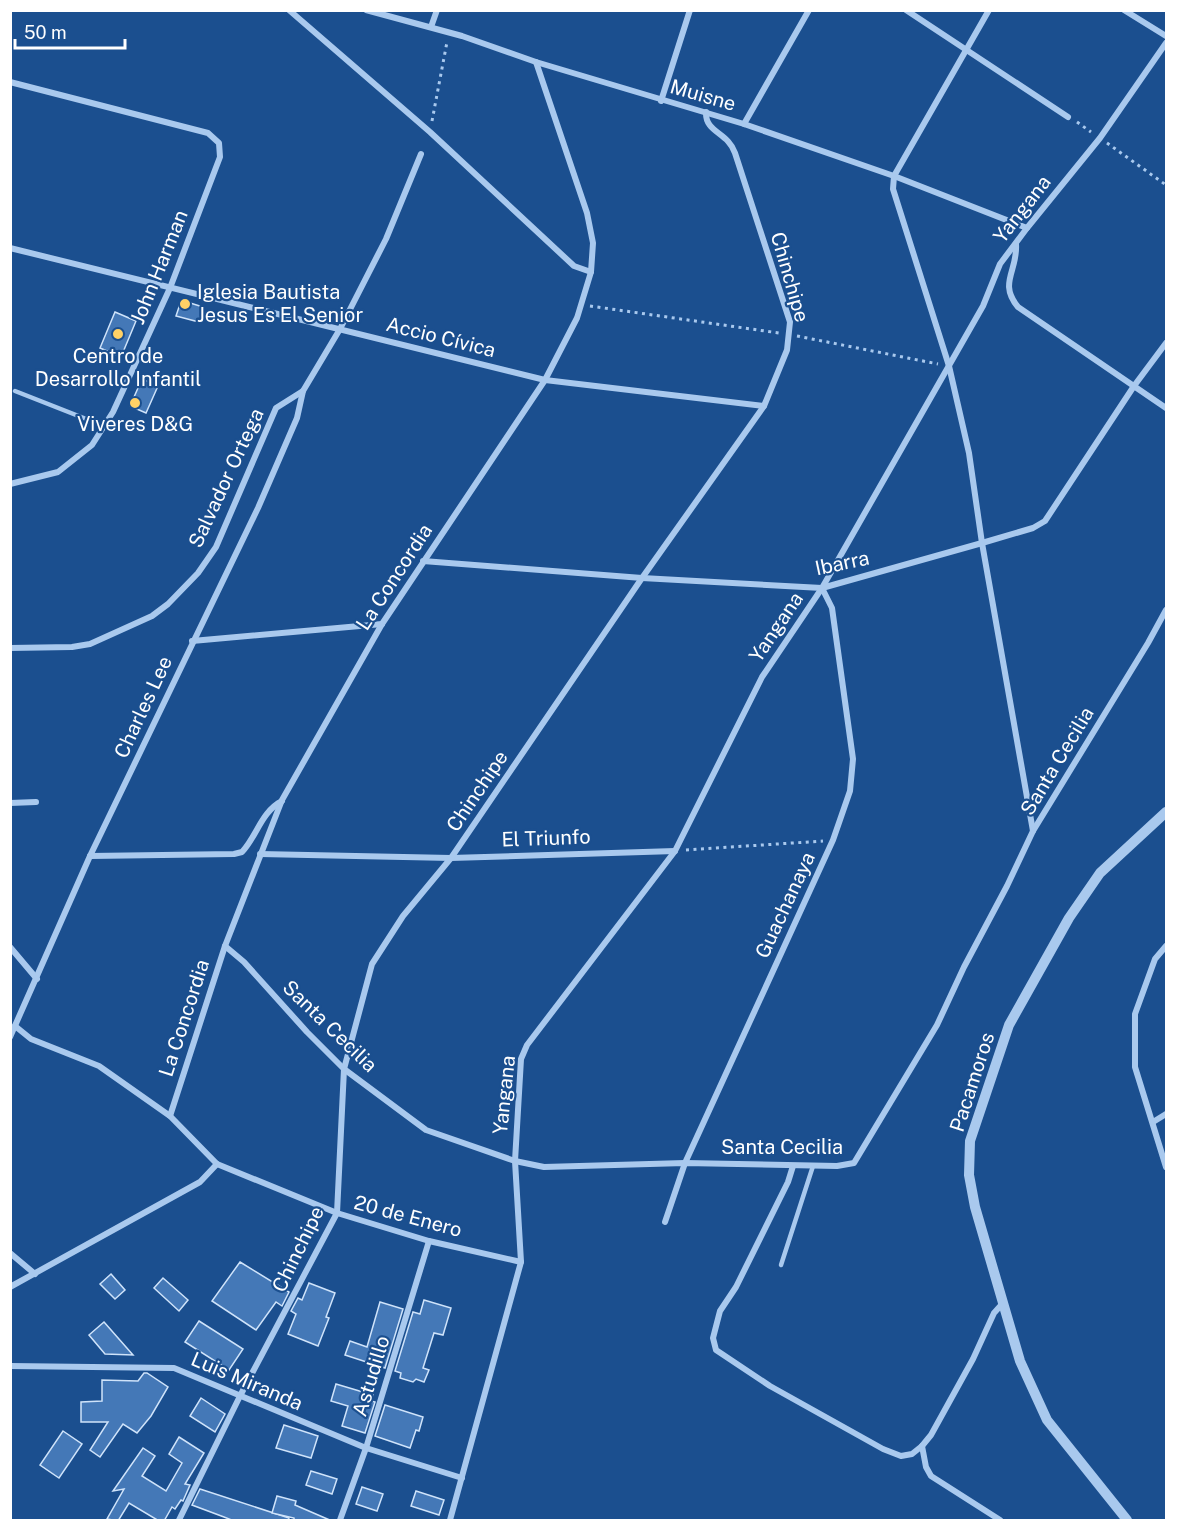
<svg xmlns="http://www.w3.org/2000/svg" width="1177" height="1531" font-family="'Public Sans',sans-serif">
	<rect width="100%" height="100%" fill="#1b4f8f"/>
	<!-- building -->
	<g fill="#4478b7" stroke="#cfe3fa" stroke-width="1.5">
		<polygon points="187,302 203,307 199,322 176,316 180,304"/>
		<polygon points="115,312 136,321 121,357 100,348"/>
		<polygon points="142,379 158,386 146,413 130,406"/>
		<polygon points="240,1262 289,1292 282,1306 276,1302 256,1330 212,1301"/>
		<polygon points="111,1274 125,1290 115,1299 100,1284"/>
		<polygon points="163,1278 188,1300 179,1311 154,1288"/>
		<polygon points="309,1283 335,1293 326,1317 329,1318 318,1346 288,1334 296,1314 291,1311 298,1298 302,1300"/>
		<polygon points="424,1300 451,1308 443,1335 434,1333 423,1368 429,1370 424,1382 416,1379 413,1382 400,1378 401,1373 395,1371 413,1312 420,1314"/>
		<polygon points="380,1302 403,1309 385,1368 345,1355 350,1341 367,1347"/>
		<polygon points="199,1321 243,1349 229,1370 185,1342"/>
		<polygon points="104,1322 133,1355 105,1354 89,1335"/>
		<polygon points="144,1373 147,1373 168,1387 151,1416 137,1433 123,1424 100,1457 90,1450 108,1422 81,1422 81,1402 102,1401 102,1380 138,1381"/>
		<polygon points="336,1384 373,1395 371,1401 375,1402 365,1433 342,1426 348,1406 331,1401"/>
		<polygon points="201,1398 225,1414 215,1432 190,1416"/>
		<polygon points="385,1405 423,1417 419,1431 416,1430 410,1448 375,1436"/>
		<polygon points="284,1425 318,1436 311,1458 276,1448"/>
		<polygon points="63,1431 82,1444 59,1478 40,1465"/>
		<polygon points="179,1437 204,1453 185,1484 190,1485 183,1501 181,1500 175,1509 172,1507 164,1521 159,1521 129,1503 118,1521 107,1519 124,1489 113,1491 143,1448 155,1456 142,1476 166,1491 182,1463 169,1454"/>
		<polygon points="311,1471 337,1479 332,1494 306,1485"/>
		<polygon points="362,1487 383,1494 377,1511 356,1504"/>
		<polygon points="200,1489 289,1518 288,1521 234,1521 224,1517 192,1505"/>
		<polygon points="416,1491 444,1500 439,1515 411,1506"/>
		<polygon points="277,1496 296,1501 295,1505 332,1521 294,1521 294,1518 272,1513"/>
	</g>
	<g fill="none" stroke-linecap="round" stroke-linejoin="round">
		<!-- path -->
		<g stroke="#a9c9ee" stroke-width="3" stroke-dasharray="3 4.5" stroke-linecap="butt">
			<polyline points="432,121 447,42"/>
			<polyline points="1077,122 1091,132"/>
			<polyline points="1107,143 1166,185"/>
			<polyline points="590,306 779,333"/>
			<polyline points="797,336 938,364"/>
			<polyline points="686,850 823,841"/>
		</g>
		<!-- service -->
		<g stroke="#a9c9ee" stroke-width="4.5">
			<polyline points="15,391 104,426"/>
			<polyline points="781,1265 813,1166"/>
		</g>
		<!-- minor -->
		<g stroke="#a9c9ee" stroke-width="6">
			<polyline points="289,10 430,132 574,266 591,272"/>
			<polyline points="366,10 462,36 536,62 744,124 894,176 1027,228"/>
			<polyline points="906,10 1068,117"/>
			<polyline points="989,10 894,176 893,189 949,366 969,453 982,543 1033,831"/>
			<polyline points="1124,10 1166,36"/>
			<polyline points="431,27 437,10"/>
			<polyline points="10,82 208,133 219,143 220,157 170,288 113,412 92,445 58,472 10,484"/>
			<polyline points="661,101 690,10"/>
			<polyline points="744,124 809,10"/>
			<path d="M1016,244c2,27 -18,39 2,63l148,101"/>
			<polyline points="10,248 545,380 764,406"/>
			<polyline points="423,561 642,578 822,588 982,543 1033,528 1045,521 1134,386 1166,343"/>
			<polyline points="192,641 382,624"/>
			<polyline points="10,648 72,647 90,644 152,616 168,604 198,573 216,547 276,408 303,391 340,329 386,239 421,154"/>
			<polyline points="10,803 36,802"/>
			<polyline points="260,854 451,858 675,851"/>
			<path d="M90,856l144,-2 8,-2c15,-16 19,-40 40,-51"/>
			<polyline points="225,946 244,962 307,1032 344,1069 426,1130 515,1161 544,1167 685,1163 837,1166 854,1163 937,1025 964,967 1007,886 1033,831 1148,643 1166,610"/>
			<polyline points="1166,946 1155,959 1135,1014 1135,1067 1166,1167"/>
			<polyline points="10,947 37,979"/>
			<polyline points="15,1026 31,1039 99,1066 170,1116 217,1164 337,1213 429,1241 521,1262"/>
			<polyline points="10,1037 90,856 258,508 297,418 303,391"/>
			<polyline points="170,1116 225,946 282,800 382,624 545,380 577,318 591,272 593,243 587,213 536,62"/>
			<polyline points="1153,1122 1166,1114"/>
			<polyline points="793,1166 788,1182 736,1287 720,1311 713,1338 716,1350 770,1386 883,1449 901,1456 912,1454 922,1446 931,1435 973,1359 994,1313 1003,1303"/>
			<polyline points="665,1222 685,1163 833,840 850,791 853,759 832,608 822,588"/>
			<polyline points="10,1253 35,1274"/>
			<polyline points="10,1287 200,1182 217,1164"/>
			<polyline points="10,1366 174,1368 366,1448 462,1478"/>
			<polyline points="922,1446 926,1467 931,1476 1000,1520"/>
			<path d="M179,1520l61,-124 97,-183 7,-144 28,-105 31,-48 48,-58 191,-280 122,-172 23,-56 3,-28 -55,-169c-7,-21 -30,-20 -29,-41"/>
			<polyline points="340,1520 366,1448 429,1241"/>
			<polyline points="450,1520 521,1262 515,1161 521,1059 527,1045 675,851 762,677 822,588 983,306 1000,264 1027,228 1100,138 1166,43"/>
		</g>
		<!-- tertiary -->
		<polyline stroke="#a9c9ee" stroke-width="10" points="1127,1520 1047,1420 1020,1361 975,1207 969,1175 970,1141 1009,1025 1069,918 1100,873 1166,812"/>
	</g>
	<!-- markers -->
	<g fill="#ffd166" stroke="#1b4f8f" stroke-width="2">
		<circle cx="185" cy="304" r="6"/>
		<circle cx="118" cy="334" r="6"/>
		<circle cx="135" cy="403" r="6"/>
	</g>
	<g text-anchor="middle" stroke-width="4.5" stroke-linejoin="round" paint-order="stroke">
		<!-- street labels -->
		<g font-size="20" fill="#fff" stroke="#1b4f8f">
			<text transform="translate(703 95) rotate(16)" y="7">Muisne</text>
			<text transform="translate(1022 209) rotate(-52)" y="7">Yangana</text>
			<text transform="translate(159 267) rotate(-68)" y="7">John Harman</text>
			<text transform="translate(790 277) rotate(74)" y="7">Chinchipe</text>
			<text transform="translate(441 337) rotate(14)" y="7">Accio Cívica</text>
			<text transform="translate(226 478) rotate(-65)" y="7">Salvador Ortega</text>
			<text transform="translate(842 563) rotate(-12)" y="7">Ibarra</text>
			<text transform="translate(394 577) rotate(-57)" y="7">La Concordia</text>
			<text transform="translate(776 627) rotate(-56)" y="7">Yangana</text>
			<text transform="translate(143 707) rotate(-65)" y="7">Charles Lee</text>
			<text transform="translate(1057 761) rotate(-59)" y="7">Santa Cecilia</text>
			<text transform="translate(477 791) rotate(-56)" y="7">Chinchipe</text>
			<text transform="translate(546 838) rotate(-2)" y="7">El Triunfo</text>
			<text transform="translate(785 905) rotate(-65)" y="7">Guachanaya</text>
			<text transform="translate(184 1018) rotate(-72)" y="7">La Concordia</text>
			<text transform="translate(330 1026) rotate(44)" y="7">Santa Cecilia</text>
			<text transform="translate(972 1082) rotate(-72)" y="7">Pacamoros</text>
			<text transform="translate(504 1095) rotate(-84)" y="7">Yangana</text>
			<text x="782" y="1154">Santa Cecilia</text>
			<text transform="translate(408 1216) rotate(15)" y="7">20 de Enero</text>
			<text transform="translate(298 1249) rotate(-64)" y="7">Chinchipe</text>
			<text transform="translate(371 1376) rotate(-73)" y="7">Astudillo</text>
			<text transform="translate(247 1381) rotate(23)" y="7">Luis Miranda</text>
		</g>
		<!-- poi labels -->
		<g font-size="20" fill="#fff" stroke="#1b4f8f">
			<text x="197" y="299" text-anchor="start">Iglesia Bautista<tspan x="197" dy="23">Jesus Es El Senior</tspan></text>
			<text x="118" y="363">Centro de<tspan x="118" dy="23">Desarrollo Infantil</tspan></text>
			<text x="135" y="431">Viveres D&amp;G</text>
		</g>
	</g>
	<!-- border -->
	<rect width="1177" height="1531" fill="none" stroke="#ffffff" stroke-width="24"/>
	<!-- scale -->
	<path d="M15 39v9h110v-9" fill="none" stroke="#ffffff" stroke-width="3"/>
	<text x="24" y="39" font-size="18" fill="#ffffff" stroke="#1b4f8f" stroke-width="4.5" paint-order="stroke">50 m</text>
</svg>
